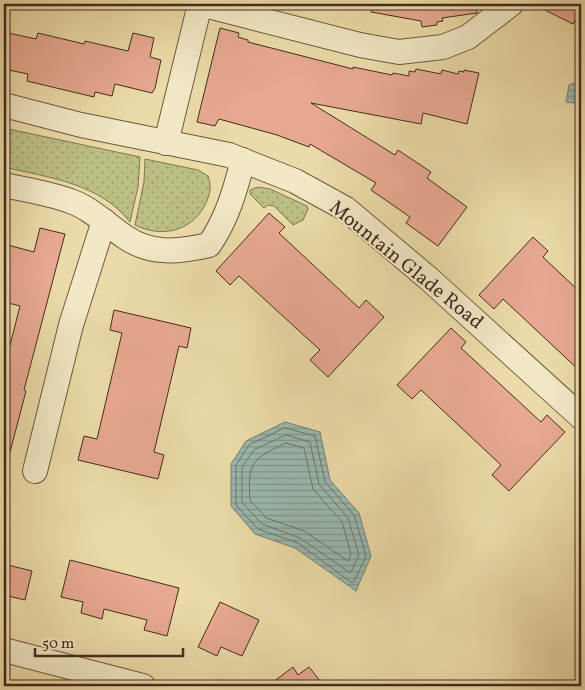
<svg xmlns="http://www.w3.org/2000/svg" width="585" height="690" font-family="Vollkorn,serif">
	<defs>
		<pattern id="grass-dots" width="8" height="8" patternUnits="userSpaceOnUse" patternTransform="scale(1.25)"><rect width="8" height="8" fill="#bcbf84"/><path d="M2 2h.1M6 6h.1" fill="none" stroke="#9a9b6c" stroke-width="1.8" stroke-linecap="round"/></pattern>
		<pattern id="water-rules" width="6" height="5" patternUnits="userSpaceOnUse" patternTransform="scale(1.25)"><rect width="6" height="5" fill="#9ab9b0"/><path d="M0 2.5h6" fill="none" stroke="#7f978f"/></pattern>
	</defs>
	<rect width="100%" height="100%" fill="#ebdba8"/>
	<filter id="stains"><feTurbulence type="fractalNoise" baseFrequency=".004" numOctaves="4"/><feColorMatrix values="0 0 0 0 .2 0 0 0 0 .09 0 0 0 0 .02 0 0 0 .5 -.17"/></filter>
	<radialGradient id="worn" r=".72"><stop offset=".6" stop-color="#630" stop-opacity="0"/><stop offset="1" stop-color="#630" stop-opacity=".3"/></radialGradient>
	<!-- grass -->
	<g fill="url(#grass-dots)" stroke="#807652">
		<path d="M4,128l136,29 -2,30 -8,35c-31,-39 -80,-44 -126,-55z"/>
		<path d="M145,159l53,11 10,6c4,10 2,19 -3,29 -14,27 -44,33 -70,20l9,-43z"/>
		<polygon points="258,187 270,189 307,206 308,209 303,220 293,225 274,206 268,205 264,208 250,194 250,190"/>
	</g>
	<!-- water -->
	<g fill="url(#water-rules)" stroke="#788176">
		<polygon points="581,81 581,104 566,102 569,85"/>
		<polygon points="285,422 320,432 330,480 359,513 371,556 356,591 295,548 255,534 231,506 231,464 246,441"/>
	</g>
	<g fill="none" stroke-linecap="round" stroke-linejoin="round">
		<!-- shore -->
		<g stroke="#6f7268" stroke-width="1">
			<polygon points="285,428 315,436 325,482 354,515 366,556 354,582 351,582 298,543 258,529 236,505 236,465 249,445"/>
			<polygon points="286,435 310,442 319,484 348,518 359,555 351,572 349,572 300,538 262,524 242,502 242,467 254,450"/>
			<path d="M286,443l18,5 9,41 29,33 9,32 -3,7 -44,-30 -38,-13 -16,-18c-3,-39 3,-41 36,-57z"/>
		</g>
	</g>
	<!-- building -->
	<g fill="#e7a991" stroke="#442c20">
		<polygon points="372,4 476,4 477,13 442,18 443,21 437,22 437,25 422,27 421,21 371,12"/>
		<polygon points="533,4 581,4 581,9 573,24"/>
		<polygon points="220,28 239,33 238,37 248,40 248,42 353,69 353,67 392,75 393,73 409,76 409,71 415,72 416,69 441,74 442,70 458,74 459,71 464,72 464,70 479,73 467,124 423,113 421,124 311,103 395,155 398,150 431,172 427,178 467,207 438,246 406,223 410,217 371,190 376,183 310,144 309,147 277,135 219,119 215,126 197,122"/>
		<polygon points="4,32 36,39 38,33 84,44 85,41 128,51 133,33 154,38 150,57 161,60 155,88 152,93 115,84 112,96 95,92 94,97 27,81 28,74 4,69"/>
		<polygon points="269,213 285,227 279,233 359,308 366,300 384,317 328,377 310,360 320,350 239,276 230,285 216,271"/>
		<polygon points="40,228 65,234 24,390 26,391 9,456 4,455 4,369 20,306 4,302 4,244 34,252"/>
		<polygon points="533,237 548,251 543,257 581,293 581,372 503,299 494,309 479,295"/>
		<polygon points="114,310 191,328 187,348 179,346 154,452 164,455 158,479 78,460 84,436 97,439 122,333 110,330"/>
		<polygon points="451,328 466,342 461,348 541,422 547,415 565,432 509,491 492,475 501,465 421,390 412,399 397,385"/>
		<polygon points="70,560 179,588 167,636 144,630 147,620 104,609 102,619 81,613 83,602 61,597"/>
		<polygon points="4,564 32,571 25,600 4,595"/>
		<polygon points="220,602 259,620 242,656 221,647 217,656 198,647"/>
		<polygon points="293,667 298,675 309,667 324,686 268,686"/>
	</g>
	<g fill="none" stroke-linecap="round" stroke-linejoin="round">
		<!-- street casing -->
		<g stroke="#6e5842" stroke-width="26">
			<g id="street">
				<polyline points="200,4 360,45 399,52 443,47 468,37 511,4"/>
				<polyline points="4,105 81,125 229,155 295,181 346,209 428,278 581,417"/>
				<polyline points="166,143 200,4"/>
				<path d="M4,185c22,5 45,8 66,16 21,7 37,24 55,36 26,18 54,15 84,8 18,-26 26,-54 34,-85"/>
				<polyline points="35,471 71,325 104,221"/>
				<polyline points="4,650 143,686"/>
			</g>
		</g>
		<!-- street -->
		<use href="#street" stroke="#f2e8c6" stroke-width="24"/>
	</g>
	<g text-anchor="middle" stroke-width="4" stroke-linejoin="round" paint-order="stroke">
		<!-- street labels -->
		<g font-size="20" fill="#442c20" stroke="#f2e8c6">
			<text transform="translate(407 264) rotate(39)" y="7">Mountain Glade Road</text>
		</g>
	</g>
	<!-- margin -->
	<rect width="585" height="690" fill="none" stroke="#ebdba8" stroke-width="20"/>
	<rect x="5" y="5" width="575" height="680" fill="none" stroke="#442c20" stroke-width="2.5"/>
	<rect x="10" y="10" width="565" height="670" fill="none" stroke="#442c20"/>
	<!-- scale -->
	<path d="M35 648v8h148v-8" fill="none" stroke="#442c20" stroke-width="2.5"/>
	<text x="42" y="648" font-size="15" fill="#442c20" stroke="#f2e8c6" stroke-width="4" paint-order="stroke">50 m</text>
	<rect width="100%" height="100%" filter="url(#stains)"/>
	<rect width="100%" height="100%" fill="url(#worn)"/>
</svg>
